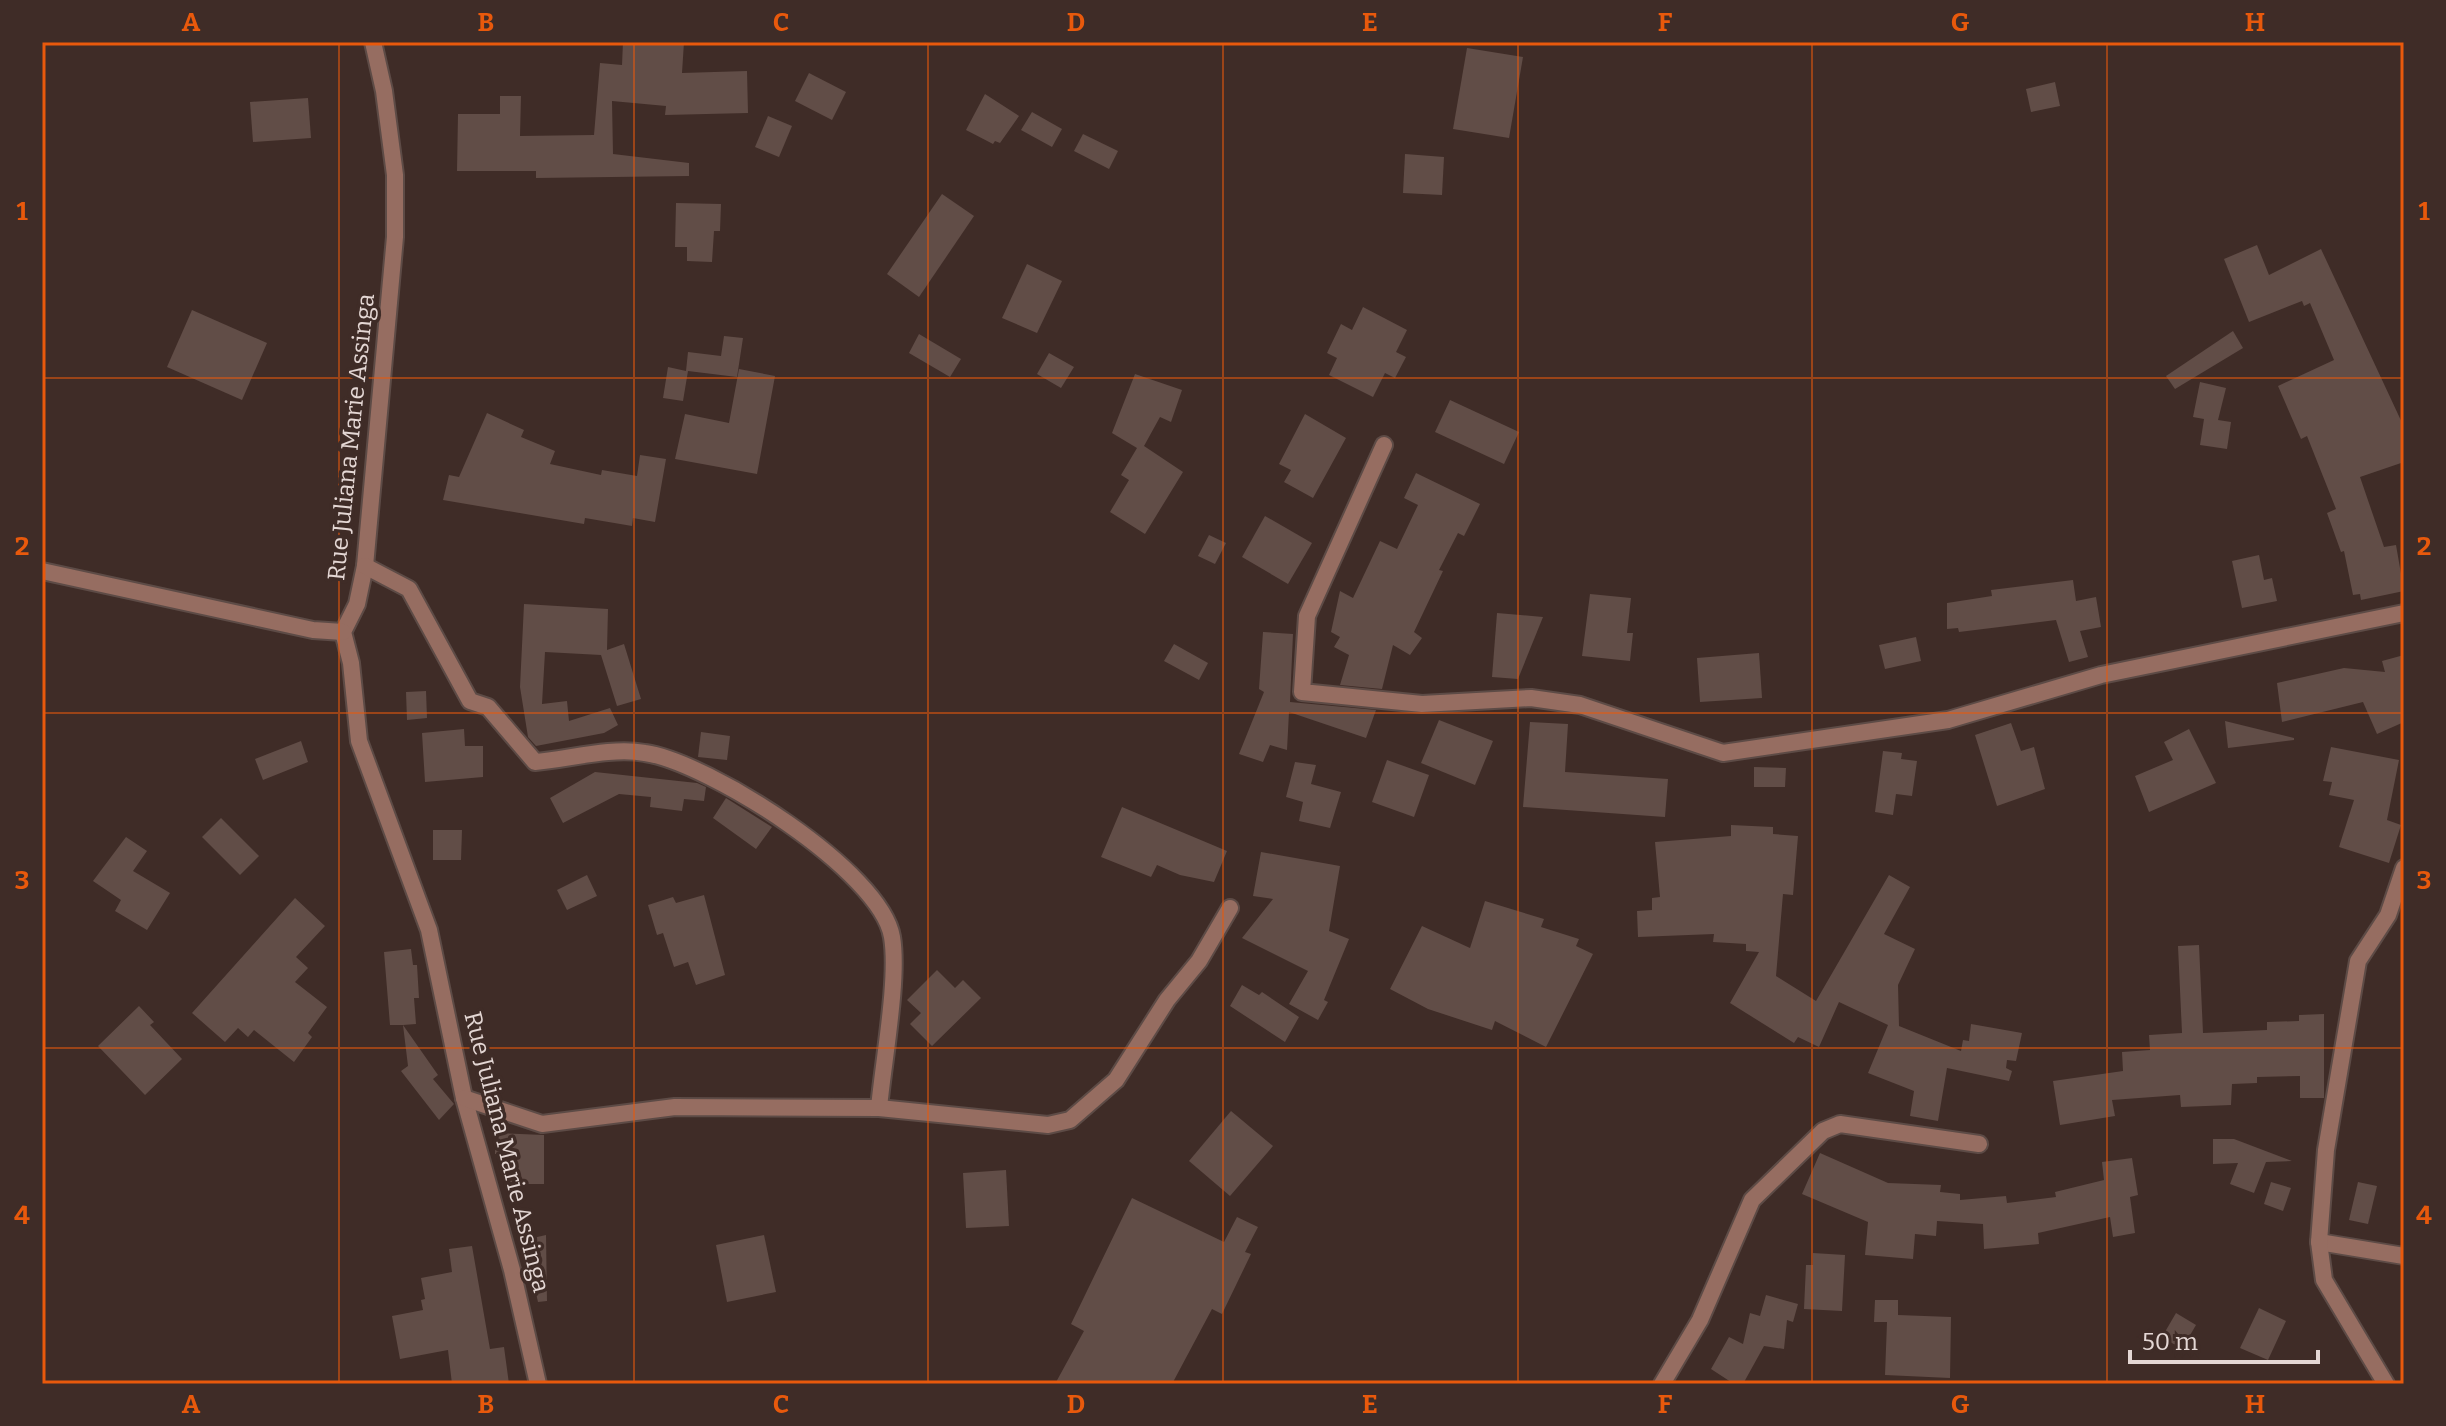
<svg xmlns="http://www.w3.org/2000/svg" width="2446" height="1426" font-family="Bitter,serif">
	<rect width="100%" height="100%" fill="#3f2c27"/>
	<!-- building -->
	<g fill="#614d47">
		<polygon points="623,42 684,42 682,73 747,71 748,113 665,115 666,106 612,101 613,154 689,163 689,176 536,178 536,171 457,171 458,114 500,114 500,96 521,96 520,136 594,135 600,63 622,65"/>
		<polygon points="1467,48 1523,57 1509,138 1453,129"/>
		<polygon points="809,73 846,92 832,120 795,101"/>
		<polygon points="2055,82 2060,106 2031,112 2026,89"/>
		<polygon points="985,94 1019,116 1000,143 995,141 993,144 966,130"/>
		<polygon points="308,98 311,138 253,142 250,102"/>
		<polygon points="1032,112 1062,129 1052,147 1021,130"/>
		<polygon points="768,116 792,126 779,157 755,147"/>
		<polygon points="1083,134 1118,151 1109,169 1074,151"/>
		<polygon points="1405,154 1444,157 1442,195 1403,193"/>
		<polygon points="942,194 974,216 919,297 887,274"/>
		<polygon points="676,203 721,204 720,231 714,231 712,262 687,261 687,247 675,247"/>
		<polygon points="2257,245 2269,275 2321,249 2404,427 2404,462 2360,477 2384,547 2396,545 2404,591 2361,600 2360,594 2353,595 2344,551 2341,552 2327,513 2336,509 2307,436 2301,439 2278,386 2334,360 2310,303 2304,306 2302,301 2249,322 2224,259"/>
		<polygon points="1027,264 1062,281 1037,333 1002,318"/>
		<polygon points="1363,307 1407,330 1396,352 1406,357 1395,378 1385,373 1373,397 1329,375 1337,358 1327,353 1341,324 1352,330"/>
		<polygon points="192,310 267,343 242,400 167,367"/>
		<polygon points="2233,331 2243,348 2175,389 2166,376"/>
		<polygon points="919,334 961,359 950,377 909,353"/>
		<polygon points="724,336 743,338 737,377 688,371 683,401 663,398 668,367 686,371 688,352 721,356"/>
		<polygon points="1049,353 1074,367 1061,388 1037,374"/>
		<polygon points="739,369 775,376 757,474 675,459 685,414 729,423"/>
		<polygon points="1135,374 1182,390 1171,422 1160,417 1144,446 1183,472 1145,534 1110,512 1129,480 1121,475 1137,448 1112,433"/>
		<polygon points="2200,382 2226,388 2218,420 2231,422 2227,449 2200,445 2204,419 2193,417"/>
		<polygon points="1450,400 1519,432 1504,464 1435,432"/>
		<polygon points="487,413 524,430 521,437 555,451 550,464 601,475 602,470 637,476 640,455 666,459 655,522 633,518 632,526 585,518 584,524 443,500 449,475 459,477"/>
		<polygon points="1305,414 1346,438 1313,498 1284,482 1291,470 1279,464"/>
		<polygon points="1416,473 1480,504 1464,536 1458,533 1439,570 1443,571 1414,632 1422,638 1410,655 1393,645 1382,689 1340,685 1349,655 1334,647 1340,637 1331,632 1340,591 1353,598 1380,541 1397,549 1418,505 1404,498"/>
		<polygon points="1265,516 1312,543 1288,584 1242,557"/>
		<polygon points="1209,535 1226,543 1215,564 1198,556"/>
		<polygon points="2259,555 2264,580 2272,578 2277,601 2242,608 2232,561"/>
		<polygon points="2073,580 2076,601 2096,597 2101,627 2080,631 2088,657 2069,662 2056,620 1959,632 1958,628 1947,629 1947,603 1992,596 1991,590"/>
		<polygon points="1590,594 1631,598 1627,633 1633,633 1630,661 1582,656"/>
		<polygon points="524,604 608,609 607,650 624,644 641,699 617,706 601,655 545,652 542,704 567,701 569,721 610,708 618,725 604,733 536,746 528,737 520,687"/>
		<polygon points="1497,613 1543,617 1518,679 1492,677"/>
		<polygon points="1263,632 1293,634 1290,702 1376,710 1366,738 1289,712 1287,750 1270,745 1263,762 1239,754 1264,692 1259,689"/>
		<polygon points="1916,637 1921,661 1885,669 1879,645"/>
		<polygon points="1174,644 1208,663 1199,680 1164,661"/>
		<polygon points="1759,653 1762,698 1700,702 1697,658"/>
		<polygon points="2404,655 2404,722 2377,734 2363,702 2282,722 2277,683 2344,668 2385,672 2382,661"/>
		<polygon points="426,691 427,718 407,720 406,692"/>
		<polygon points="1439,720 1493,741 1475,785 1421,763"/>
		<polygon points="2225,721 2294,738 2294,740 2228,748"/>
		<polygon points="1530,722 1568,724 1565,772 1668,779 1665,817 1523,807"/>
		<polygon points="2011,723 2021,751 2034,747 2045,789 1997,806 1975,735"/>
		<polygon points="464,729 465,746 483,746 483,777 425,782 422,733"/>
		<polygon points="2189,729 2216,783 2149,812 2135,776 2173,760 2164,742"/>
		<polygon points="701,732 730,736 727,760 698,757"/>
		<polygon points="301,741 308,762 263,780 255,759"/>
		<polygon points="2331,747 2399,760 2387,820 2401,825 2389,863 2339,847 2354,800 2329,795 2332,782 2323,781"/>
		<polygon points="1883,751 1902,753 1901,759 1917,761 1912,796 1896,794 1893,815 1875,812"/>
		<polygon points="1387,760 1429,775 1414,817 1372,802"/>
		<polygon points="1295,762 1316,765 1311,784 1341,792 1330,828 1299,821 1303,802 1286,797"/>
		<polygon points="1754,767 1786,768 1785,787 1754,787"/>
		<polygon points="595,772 697,783 706,787 704,801 684,799 682,811 650,807 651,797 619,794 563,823 550,798"/>
		<polygon points="726,798 772,827 756,849 713,818"/>
		<polygon points="1122,807 1227,851 1214,882 1180,875 1157,865 1151,877 1101,857"/>
		<polygon points="221,818 259,856 240,875 202,837"/>
		<polygon points="1731,825 1773,827 1773,834 1798,836 1793,895 1783,894 1776,976 1816,1001 1889,875 1910,887 1884,934 1915,949 1898,985 1899,1026 1961,1051 1963,1040 1969,1041 1971,1024 2022,1033 2016,1061 2007,1060 2006,1068 2012,1071 2009,1081 1947,1068 1938,1121 1910,1116 1914,1091 1868,1073 1888,1025 1839,1002 1819,1047 1798,1037 1794,1043 1730,1003 1759,952 1746,951 1746,944 1713,942 1714,934 1638,937 1637,911 1652,910 1652,898 1660,897 1655,842 1731,836"/>
		<polygon points="433,830 462,830 461,860 433,860"/>
		<polygon points="126,837 147,851 133,871 170,893 147,930 115,911 121,900 93,881"/>
		<polygon points="1261,852 1340,866 1329,931 1349,939 1324,1000 1328,1002 1318,1020 1289,1004 1308,971 1242,938 1273,899 1253,896"/>
		<polygon points="587,875 597,896 567,910 557,890"/>
		<polygon points="704,895 725,975 696,985 688,962 674,967 663,933 657,935 648,905 673,897 676,903"/>
		<polygon points="295,898 325,926 296,957 308,968 295,982 327,1007 308,1033 312,1037 294,1062 254,1030 248,1037 238,1028 225,1042 192,1013"/>
		<polygon points="1485,901 1544,919 1541,927 1579,939 1576,946 1593,954 1546,1047 1495,1021 1492,1030 1428,1009 1390,989 1422,926 1470,948"/>
		<polygon points="2199,945 2203,1033 2267,1030 2267,1022 2299,1021 2299,1015 2324,1014 2324,1098 2300,1098 2300,1076 2257,1077 2257,1083 2232,1084 2231,1105 2181,1107 2180,1095 2112,1100 2115,1116 2060,1125 2053,1081 2123,1071 2122,1052 2150,1050 2149,1035 2182,1033 2178,946"/>
		<polygon points="411,949 413,965 417,965 419,998 414,998 416,1024 403,1025 438,1075 433,1079 454,1104 439,1120 401,1071 408,1066 403,1025 390,1025 384,952"/>
		<polygon points="937,970 955,988 963,980 981,998 932,1046 910,1024 921,1013 907,1000"/>
		<polygon points="1242,985 1259,995 1262,992 1299,1017 1285,1042 1230,1006"/>
		<polygon points="139,1006 154,1022 150,1025 182,1059 145,1095 98,1046"/>
		<polygon points="1231,1111 1273,1146 1230,1196 1189,1161"/>
		<polygon points="495,1133 544,1135 544,1184 509,1184 510,1154 495,1154"/>
		<polygon points="2213,1139 2234,1139 2292,1161 2266,1162 2254,1193 2230,1184 2238,1163 2213,1164"/>
		<polygon points="1820,1153 1888,1183 1941,1185 1940,1192 1960,1194 1960,1200 2006,1196 2007,1203 2056,1197 2055,1192 2104,1180 2102,1162 2132,1158 2138,1195 2130,1197 2135,1233 2113,1237 2110,1217 2038,1233 2039,1244 1984,1249 1983,1224 1937,1221 1936,1236 1915,1234 1913,1259 1865,1255 1868,1222 1802,1194"/>
		<polygon points="1006,1170 1009,1226 966,1228 963,1173"/>
		<polygon points="2271,1182 2291,1188 2283,1211 2264,1204"/>
		<polygon points="2358,1182 2377,1186 2368,1224 2349,1220"/>
		<polygon points="1132,1198 1224,1242 1237,1217 1258,1227 1245,1252 1251,1254 1222,1314 1212,1309 1172,1384 1055,1384 1084,1331 1071,1324"/>
		<polygon points="546,1235 547,1301 538,1302 524,1240"/>
		<polygon points="764,1235 776,1292 727,1302 716,1245"/>
		<polygon points="472,1246 490,1349 504,1347 509,1384 452,1384 448,1350 400,1359 392,1316 423,1310 421,1300 425,1299 421,1278 452,1272 449,1249"/>
		<polygon points="1813,1253 1845,1255 1842,1311 1804,1309 1806,1265 1813,1265"/>
		<polygon points="1766,1295 1798,1304 1793,1322 1787,1320 1784,1349 1764,1346 1743,1384 1734,1384 1711,1369 1729,1337 1743,1344 1750,1313 1760,1316"/>
		<polygon points="1875,1300 1898,1300 1898,1315 1951,1317 1950,1378 1885,1375 1887,1322 1874,1322"/>
		<polygon points="2259,1308 2286,1321 2268,1360 2240,1348"/>
		<polygon points="2176,1313 2196,1325 2182,1349 2162,1337"/>
	</g>
	<g fill="none" stroke-linecap="round" stroke-linejoin="round">
		<!-- minor casing -->
		<g stroke="#5d4b46" stroke-width="20">
			<g id="minor">
				<polyline points="373,42 384,91 395,175 395,237 365,566 357,604 343,632 351,663 359,741 429,930 464,1098 512,1270 538,1384"/>
				<polyline points="1384,445 1307,616 1302,692 1422,704 1531,698 1580,705 1723,753 1948,720 2101,675 2404,613"/>
				<path d="M365,566l44,23 61,112 18,6 47,55c34,-3 76,-15 110,-9 63,9 236,118 247,184 7,42 -9,126 -13,171"/>
				<polyline points="42,571 313,630 343,632"/>
				<polyline points="464,1098 542,1124 675,1107 879,1108 1048,1125 1070,1120 1116,1080 1167,1000 1199,961 1230,908"/>
				<polyline points="2319,1242 2404,1256"/>
				<polyline points="1662,1384 1700,1320 1752,1200 1823,1131 1840,1124 1979,1144"/>
				<polyline points="2386,1384 2324,1280 2319,1242 2326,1150 2358,961 2388,915 2404,868"/>
			</g>
		</g>
		<!-- minor -->
		<use href="#minor" stroke="#966d61" stroke-width="16"/>
	</g>
	<!-- grid -->
	<path fill="none" stroke="#e8590c" stroke-width="2" stroke-opacity="0.55" d="M339,42v1342M634,42v1342M928,42v1342M1223,42v1342M1518,42v1342M1812,42v1342M2107,42v1342M42,378h2362M42,713h2362M42,1048h2362"/>
	<g text-anchor="middle" stroke-width="7" stroke-linejoin="round" paint-order="stroke">
		<!-- street labels -->
		<g font-size="24" fill="#e4d7d4" stroke="#3f2c27">
			<text transform="translate(351 437) rotate(-84)" y="8">Rue Juliana Marie Assinga</text>
			<text transform="translate(507 1152) rotate(76)" y="8">Rue Juliana Marie Assinga</text>
		</g>
	</g>
	<!-- border -->
	<rect width="2446" height="1426" fill="none" stroke="#3f2c27" stroke-width="88"/>
	<!-- scale -->
	<path d="M2130 1350v12h188v-12" fill="none" stroke="#e4d7d4" stroke-width="4"/>
	<text x="2142" y="1350" font-size="24" fill="#e4d7d4" stroke="#3f2c27" stroke-width="6" paint-order="stroke">50 m</text>
	<rect x="44" y="44" width="2358" height="1338" fill="none" stroke="#e8590c" stroke-width="3"/>
	<g font-size="26" text-anchor="middle" font-weight="bold" fill="#e8590c">
		<text x="191" y="31">A</text>
		<text x="486" y="31">B</text>
		<text x="781" y="31">C</text>
		<text x="1076" y="31">D</text>
		<text x="1370" y="31">E</text>
		<text x="1665" y="31">F</text>
		<text x="1960" y="31">G</text>
		<text x="2255" y="31">H</text>
		<text x="22" y="220">1</text>
		<text x="2424" y="220">1</text>
		<text x="22" y="555">2</text>
		<text x="2424" y="555">2</text>
		<text x="22" y="889">3</text>
		<text x="2424" y="889">3</text>
		<text x="22" y="1224">4</text>
		<text x="2424" y="1224">4</text>
		<text x="191" y="1413">A</text>
		<text x="486" y="1413">B</text>
		<text x="781" y="1413">C</text>
		<text x="1076" y="1413">D</text>
		<text x="1370" y="1413">E</text>
		<text x="1665" y="1413">F</text>
		<text x="1960" y="1413">G</text>
		<text x="2255" y="1413">H</text>
	</g>
</svg>
